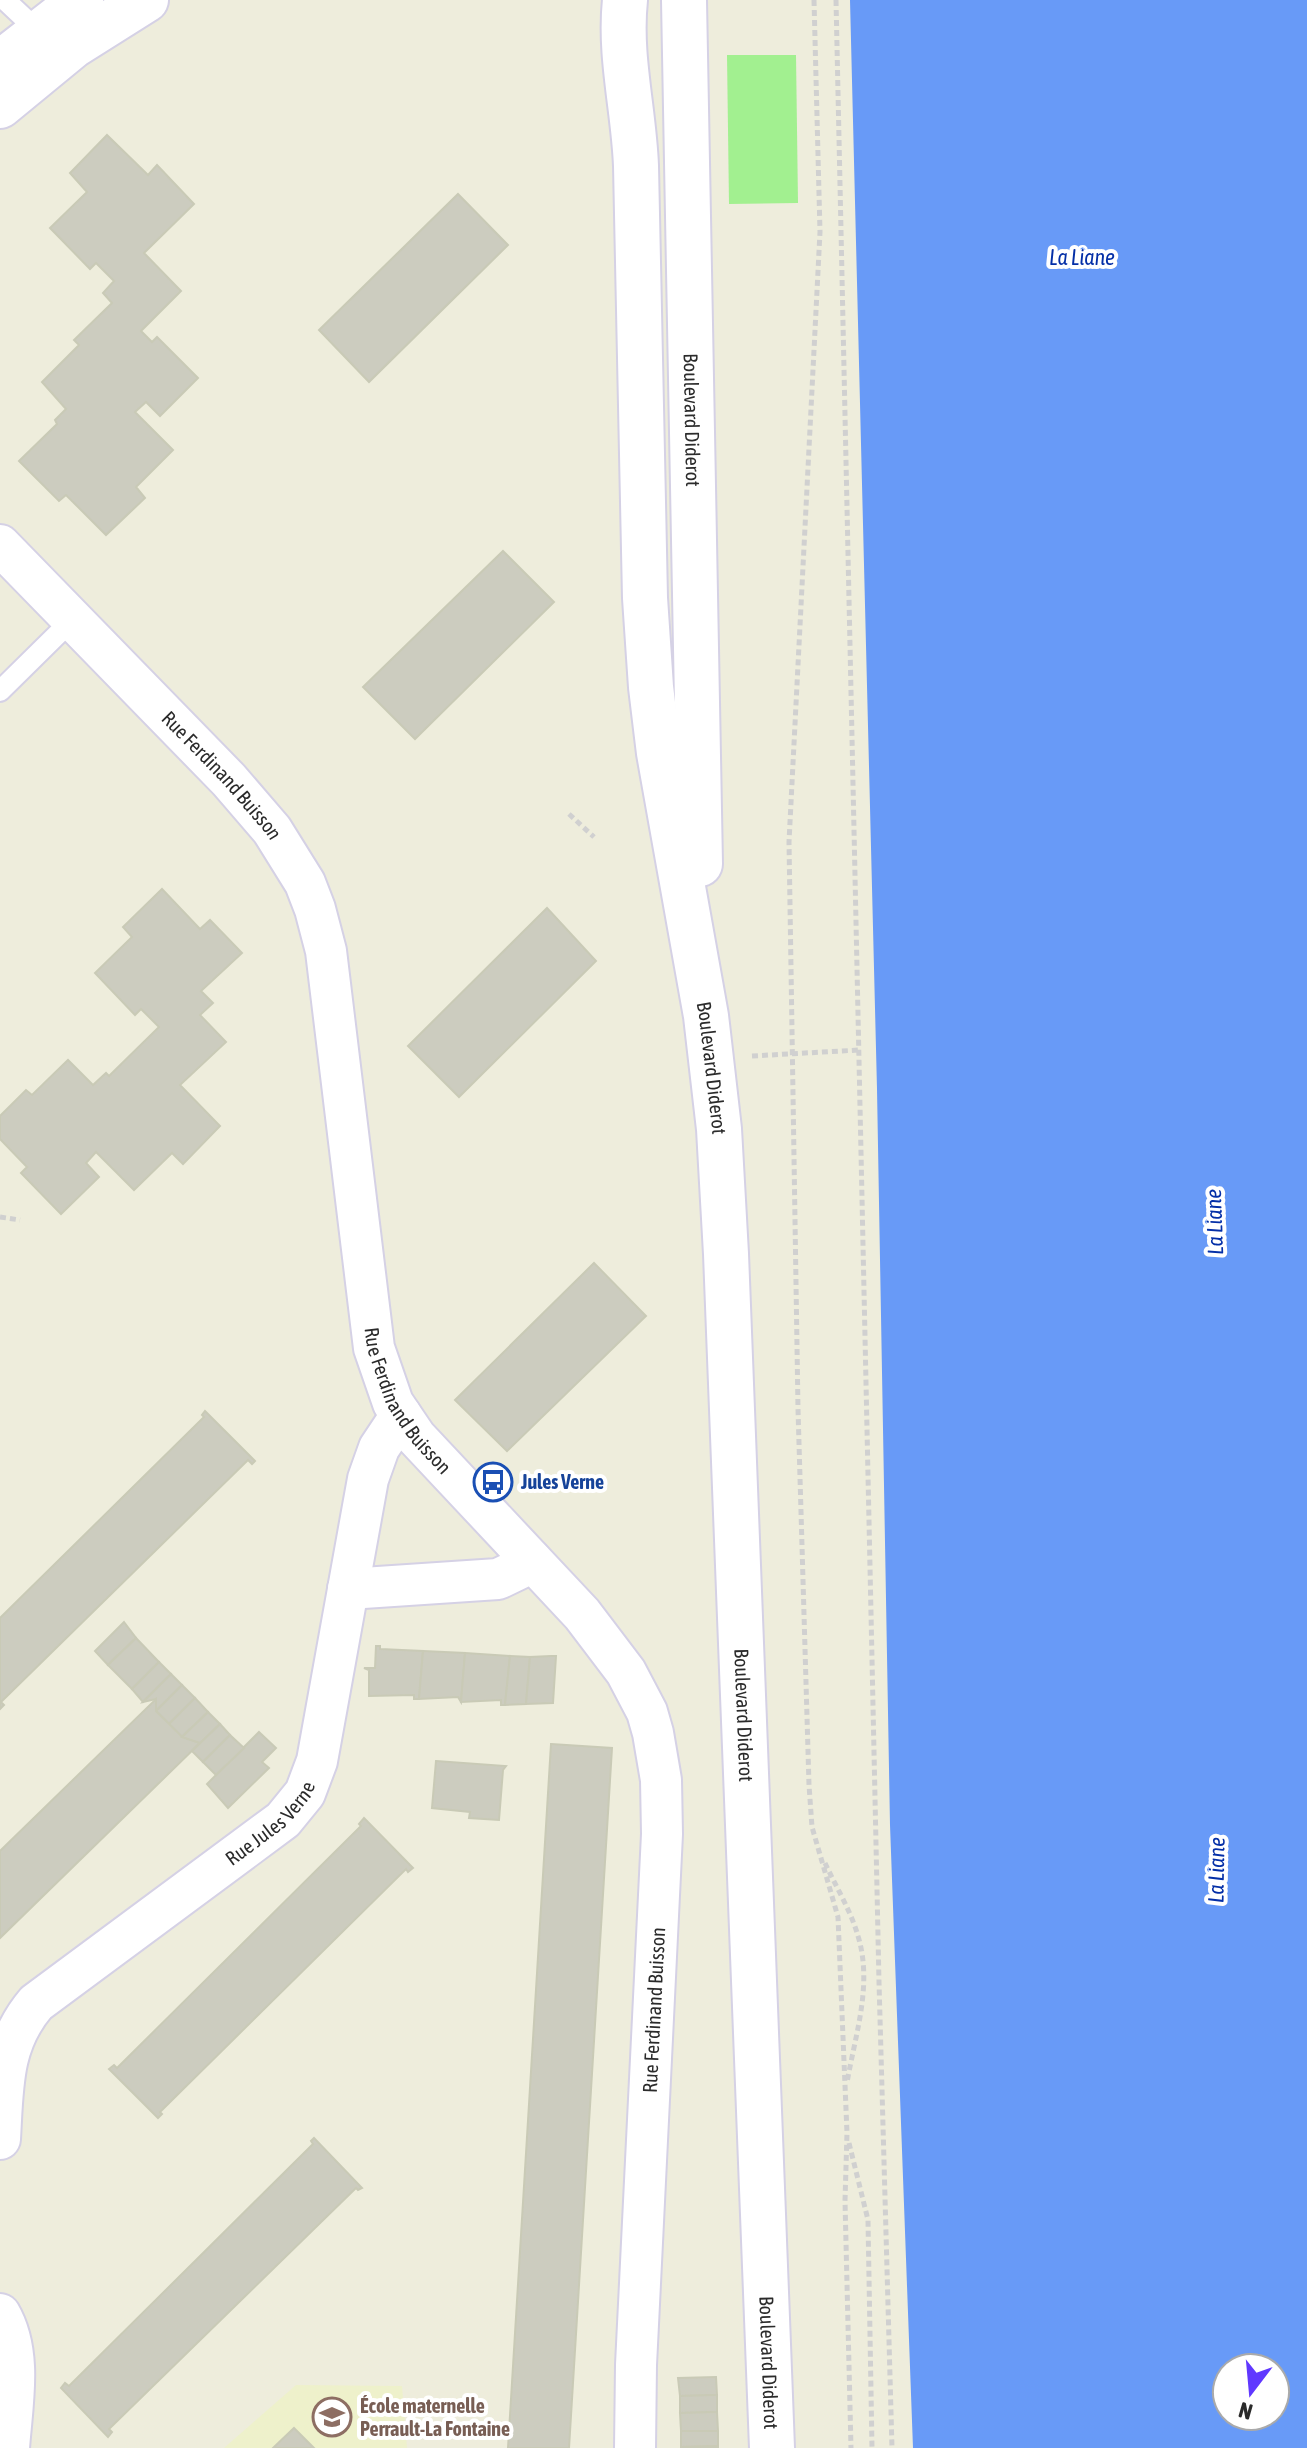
<svg xmlns="http://www.w3.org/2000/svg" width="1307" height="2448" font-family="'Asap Condensed',sans-serif">
	<rect width="100%" height="100%" fill="#eeeddc"/>
	<!-- education -->
	<polygon fill="#eef1cb" points="296,2385 402,2386 407,2448 224,2448"/>
	<!-- pitch -->
	<polygon fill="#a2f090" points="727,55 796,55 798,203 729,204"/>
	<!-- water -->
	<path fill="#689af7" fill-rule="evenodd" d="M850,0h457v2448h-394l-23,-623 -13,-736zM1227,2368h48v48h-48z"/>
	<!-- building -->
	<g fill="#ccccbf" stroke="#c9cab6" stroke-width="2">
		<polygon points="107,135 148,175 157,165 194,204 144,253 181,291 141,331 152,342 157,337 198,378 160,416 146,402 135,412 173,450 136,487 145,498 106,535 66,495 59,501 19,461 57,424 55,420 66,409 42,382 79,345 74,340 112,303 103,293 114,281 96,263 90,269 50,228 87,192 70,173"/>
		<polygon points="458,194 508,245 369,382 319,330"/>
		<polygon points="503,551 554,602 415,739 363,687"/>
		<polygon points="162,889 200,929 210,920 242,953 201,991 213,1003 200,1015 226,1042 180,1085 220,1126 183,1164 172,1153 134,1190 96,1152 86,1163 99,1177 61,1214 21,1173 27,1167 0,1139 0,1116 26,1090 32,1095 68,1060 93,1085 106,1073 109,1076 159,1027 141,1009 135,1015 95,973 132,937 123,927"/>
		<polygon points="547,908 596,961 459,1097 408,1046"/>
		<polygon points="594,1263 646,1316 507,1451 455,1400"/>
		<polygon points="205,1411 255,1461 252,1464 248,1460 1,1702 4,1705 0,1709 0,1618 204,1417 202,1415"/>
		<polygon points="124,1622 136,1638 108,1665 95,1651"/>
		<polygon points="136,1638 159,1662 132,1689 108,1665"/>
		<polygon points="376,1646 380,1646 380,1649 423,1651 419,1699 414,1699 414,1695 369,1696 369,1670 364,1668 375,1668"/>
		<polygon points="423,1651 465,1653 461,1702 458,1697 419,1699"/>
		<polygon points="465,1653 510,1656 505,1705 501,1705 501,1700 461,1702"/>
		<polygon points="510,1656 530,1657 526,1704 505,1705"/>
		<polygon points="551,1656 556,1656 553,1703 526,1704 530,1657"/>
		<polygon points="159,1662 171,1674 143,1702 132,1689"/>
		<polygon points="171,1674 182,1685 156,1711 156,1699 143,1702"/>
		<polygon points="182,1685 195,1698 169,1724 156,1711"/>
		<polygon points="195,1698 208,1712 182,1737 169,1724"/>
		<polygon points="156,1699 156,1711 182,1737 200,1743 0,1938 0,1851"/>
		<polygon points="208,1712 220,1724 192,1751 200,1743 182,1737"/>
		<polygon points="220,1724 230,1735 203,1762 192,1751"/>
		<polygon points="259,1732 276,1748 262,1762 269,1768 228,1808 207,1784"/>
		<polygon points="230,1735 244,1748 216,1775 203,1762"/>
		<polygon points="551,1744 612,1748 569,2448 508,2448"/>
		<polygon points="436,1761 506,1766 503,1770 499,1820 469,1818 470,1812 432,1808"/>
		<polygon points="364,1818 413,1868 408,1872 406,1869 160,2112 162,2114 158,2118 109,2069 114,2065 117,2068 361,1826 359,1824"/>
		<polygon points="314,2138 362,2188 358,2190 356,2188 109,2429 112,2432 108,2437 61,2388 65,2383 69,2386 313,2144 311,2141"/>
		<polygon points="716,2377 717,2395 680,2396 678,2378"/>
		<polygon points="717,2395 717,2412 680,2413 680,2396"/>
		<polygon points="717,2412 718,2431 681,2431 680,2413"/>
		<polygon points="294,2428 314,2448 273,2448"/>
		<polygon points="681,2431 718,2431 718,2446 681,2447"/>
		<polygon points="718,2446 718,2448 681,2448 681,2447"/>
	</g>
	<g fill="none" stroke-linecap="round" stroke-linejoin="round">
		<!-- lane casing -->
		<g stroke="#d5d1e5" stroke-width="24">
			<g id="lane">
				<polyline points="5,0 38,31"/>
				<polyline points="0,691 72,620"/>
			</g>
		</g>
		<!-- street casing -->
		<g stroke="#d5d1e5" stroke-width="44">
			<g id="street">
				<path id="s1" d="M0,545l229,235 43,50 33,53 10,26 11,42 48,397 19,55 23,34 166,177 44,58 21,40 6,21 8,47 1,54 -26,531 -1,83"/>
				<polyline points="348,1589 498,1579 519,1569 531,1560"/>
				<path id="s2" d="M0,2139c3,-51 1,-95 36,-136l247,-183 22,-27 12,-32 51,-282 11,-31 22,-33"/>
				<path d="M0,2314c23,39 12,91 9,134"/>
			</g>
		</g>
		<!-- secondary casing -->
		<g stroke="#d5d1e5" stroke-width="48">
			<g id="secondary">
				<path id="s3" d="M625,0c-6,56 9,111 11,166l9,432 6,89 8,66 47,263 13,113 7,125 46,1194"/>
				<path id="s4" d="M684,0l16,864"/>
				<polyline points="0,63 81,0"/>
				<polyline points="0,106 73,46 146,0"/>
			</g>
		</g>
		<!-- path -->
		<g stroke="#d0d0d0" stroke-width="5" stroke-dasharray="6 4" stroke-linecap="butt">
			<polyline points="814,0 820,232 789,842 798,1409 809,1785 812,1827 838,1917 847,2133 845,2201 851,2448"/>
			<polyline points="836,0 879,1982 892,2448"/>
			<polyline points="569,814 594,837"/>
			<polyline points="752,1056 859,1050"/>
			<polyline points="0,1217 20,1220"/>
			<path d="M825,1863c11,24 26,48 33,73 15,49 -3,99 -11,147"/>
			<polyline points="849,2143 868,2220 872,2448"/>
		</g>
		<!-- lane -->
		<use href="#lane" stroke="#fff" stroke-width="20"/>
		<!-- street -->
		<use href="#street" stroke="#fff" stroke-width="40"/>
		<!-- secondary -->
		<use href="#secondary" stroke="#fff" stroke-width="44"/>
	</g>
	<!-- icons -->
	<defs>
		<g id="bus-ring" transform="scale(2)"><circle r="9.5" fill="#fff" stroke="#1a4fb4" stroke-width="1.5"/><path d="M-5-6H5V4H4V6H2V4H-2V6H-4V4H-5ZM-3.5-4V0h7V-4ZM-3.5 1.2v1.5H-2V1.2ZM2 1.2v1.5H3.5V1.2Z" fill="#1a4fb4"/></g>
		<g id="school-ring" transform="scale(2)"><circle r="9.5" fill="#fff" stroke="#8d6e63" stroke-width="1.5"/><path d="M0-5L7-2L0 1L-7-2ZM-4 1L0 2.5L4 1V4Q0 6-4 4Z" fill="#8d6e63"/></g>
	</defs>
	<g fill-rule="evenodd">
		<use href="#bus-ring" x="493" y="1482"/>
		<use href="#school-ring" x="332" y="2417"/>
	</g>
	<g text-anchor="middle" stroke-width="8" stroke-linejoin="round" paint-order="stroke">
		<!-- street labels -->
		<g font-size="20" fill="#2b2b2b" stroke="#fff">
			<text dy="7" stroke="none"><textPath href="#s4" startOffset="420">Boulevard Diderot</textPath></text>
			<text dy="7" stroke="none"><textPath href="#s1" startOffset="320">Rue Ferdinand Buisson</textPath></text>
			<text dy="7" stroke="none"><textPath href="#s3" startOffset="1074">Boulevard Diderot</textPath></text>
			<text dy="7" stroke="none"><textPath href="#s1" startOffset="990">Rue Ferdinand Buisson</textPath></text>
			<text dy="7" stroke="none"><textPath href="#s3" startOffset="1722">Boulevard Diderot</textPath></text>
			<text dy="7" stroke="none"><textPath href="#s2" startOffset="440">Rue Jules Verne</textPath></text>
			<text transform="translate(654 2010) rotate(-87)" y="7">Rue Ferdinand Buisson</text>
			<text dy="7" stroke="none"><textPath href="#s3" startOffset="2370">Boulevard Diderot</textPath></text>
		</g>
		<!-- transit labels -->
		<g font-size="20" font-weight="bold" fill="#164399" stroke="#fff" text-anchor="start">
			<text x="521" y="1489">Jules Verne</text>
		</g>
		<!-- education labels -->
		<g font-size="20" font-weight="bold" fill="#785e54" stroke="#fff" text-anchor="start">
			<text x="360" y="2413">École maternelle<tspan x="360" dy="23">Perrault-La Fontaine</tspan></text>
		</g>
		<!-- water labels -->
		<g font-size="22" font-style="italic" fill="#042fa7" stroke="#fff">
			<text x="1082" y="265">La Liane</text>
			<text transform="translate(1214 1222) rotate(-92)" y="8">La Liane</text>
			<text transform="translate(1216 1870) rotate(-89)" y="8">La Liane</text>
		</g>
	</g>
	<!-- north arrow -->
	<g transform="translate(1251 2392) rotate(196)"><circle r="38" fill="#ffffff" stroke="#aaaaaa" stroke-width="2"/>
	<path d="M0-6L14 30L0 20L-14 30Z" fill="#6038ff"/>
	<text y="-12" font-size="22" font-weight="bold" text-anchor="middle" fill="#2b2b2b">N</text>
	</g>
</svg>
